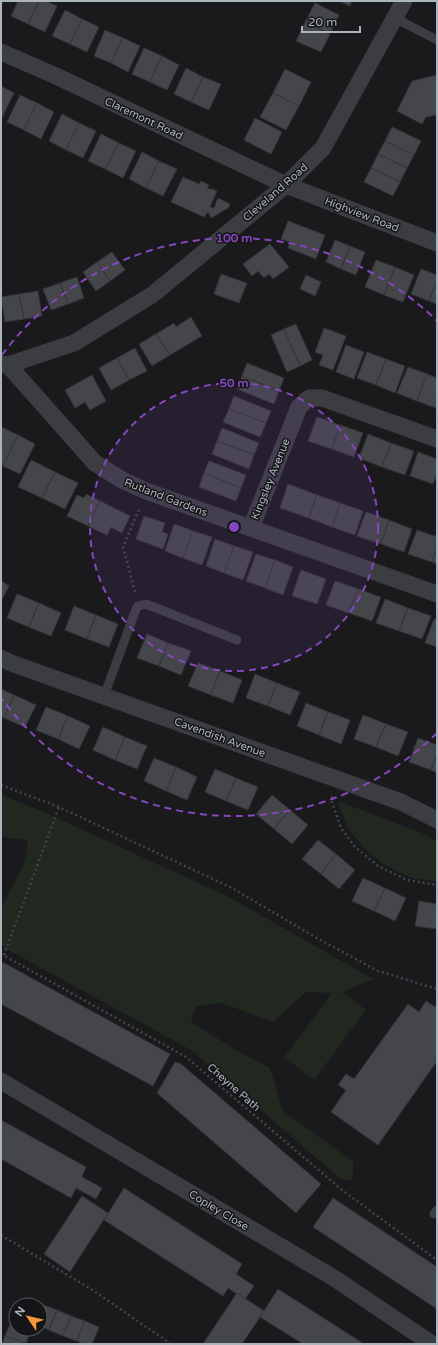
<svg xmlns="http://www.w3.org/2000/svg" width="438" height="1345" font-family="'Varela Round',sans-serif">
	<rect width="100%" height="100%" fill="#1a1a1c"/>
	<!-- green -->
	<g fill="#202820">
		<polygon points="1,795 44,812 227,896 373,979 342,992 366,1010 314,1080 284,1057 332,993 306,992 273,1022 222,1003 196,1006 191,1022 239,1052 270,1068 283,1111 354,1162 352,1180 341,1179 191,1050 1,946 1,908 25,861 28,840 1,837"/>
		<polygon points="338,801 422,833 437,841 437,881 411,878 383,864 362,846 347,827"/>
	</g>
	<!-- building -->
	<g fill="#444649" stroke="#343538">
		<polygon points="18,1 39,1 28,24 11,16"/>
		<polygon points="39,1 46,1 57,6 45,32 28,24"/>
		<polygon points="339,1 352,1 350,6"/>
		<polygon points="315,3 339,15 330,34 305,22"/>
		<polygon points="65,10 82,19 70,44 52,36"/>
		<polygon points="82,19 99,27 87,52 70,44"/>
		<polygon points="305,22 330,34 321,52 296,41"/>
		<polygon points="105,30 123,38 111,63 94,56"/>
		<polygon points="123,38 140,46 128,72 111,63"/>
		<polygon points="144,48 162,56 150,82 132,74"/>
		<polygon points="162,56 179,65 167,90 150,82"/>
		<polygon points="186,68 203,77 191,102 174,94"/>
		<polygon points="285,69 311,82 299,106 273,93"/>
		<polygon points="437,75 437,115 426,117 422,124 397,111 412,81"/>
		<polygon points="203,77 221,84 209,110 191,102"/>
		<polygon points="1,86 14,93 1,120"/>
		<polygon points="273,93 299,106 286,130 260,117"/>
		<polygon points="20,95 37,103 24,130 7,122"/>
		<polygon points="37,103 54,112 41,139 24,130"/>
		<polygon points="62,114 79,123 66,150 49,141"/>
		<polygon points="255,118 282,132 271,154 244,140"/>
		<polygon points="79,123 96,131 83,158 66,150"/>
		<polygon points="392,127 421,141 414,155 385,141"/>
		<polygon points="101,134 119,143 105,169 88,161"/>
		<polygon points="385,141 414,155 407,168 378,154"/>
		<polygon points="119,143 136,151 123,178 105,169"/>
		<polygon points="142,152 159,161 146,188 129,179"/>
		<polygon points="378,154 407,168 400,182 371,168"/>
		<polygon points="159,161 177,169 163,196 146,188"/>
		<polygon points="371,168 400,182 393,196 364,182"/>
		<polygon points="183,177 199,184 201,181 209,185 207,189 212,189 217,191 210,207 214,208 218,198 230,204 228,208 211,218 208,212 204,217 171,202"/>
		<polygon points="288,221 325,235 316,259 288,248 290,242 281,239"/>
		<polygon points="335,240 350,246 341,269 326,262"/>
		<polygon points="270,244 289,267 273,279 269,274 264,278 258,271 252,276 243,264"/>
		<polygon points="350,246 365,252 356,275 341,269"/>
		<polygon points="112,252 125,270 110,281 97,262"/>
		<polygon points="376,260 395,267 384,295 365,287"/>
		<polygon points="97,262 110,281 96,291 83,272"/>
		<polygon points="395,267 414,275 403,302 384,295"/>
		<polygon points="421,269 437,275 437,282 429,301 411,294"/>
		<polygon points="221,274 247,283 239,303 214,294"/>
		<polygon points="306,275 321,282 315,296 300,289"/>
		<polygon points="77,277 84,298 68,304 60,283"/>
		<polygon points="437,282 437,304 429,301"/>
		<polygon points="60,283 68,304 51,310 43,289"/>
		<polygon points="38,291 42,316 24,319 19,294"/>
		<polygon points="19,294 24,319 5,322 1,297"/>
		<polygon points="191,317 202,336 170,355 156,334 174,323 176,327"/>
		<polygon points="296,324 312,360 300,366 284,329"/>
		<polygon points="324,328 346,336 333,370 319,365 323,355 315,352"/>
		<polygon points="284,329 300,366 287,372 271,335"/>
		<polygon points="156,334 170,355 152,366 139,344"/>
		<polygon points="346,345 364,352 354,379 336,372"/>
		<polygon points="135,348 147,371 129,380 117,358"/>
		<polygon points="367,352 386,359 376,385 357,378"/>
		<polygon points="117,358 129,380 111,390 99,368"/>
		<polygon points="386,359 405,366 395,393 376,385"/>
		<polygon points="247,363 284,378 279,391 242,376"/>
		<polygon points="408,367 427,374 417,401 397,393"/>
		<polygon points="427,374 437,378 436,408 417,401"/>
		<polygon points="92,375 106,401 90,410 85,402 75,408 65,390"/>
		<polygon points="242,376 279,391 274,404 237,389"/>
		<polygon points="234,396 271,411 266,423 229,409"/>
		<polygon points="229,409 266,423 260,437 223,422"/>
		<polygon points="317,417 340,425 332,449 308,441"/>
		<polygon points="340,425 363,433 354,457 332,449"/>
		<polygon points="1,427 18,435 3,466 1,465"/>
		<polygon points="222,428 259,443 254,455 217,441"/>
		<polygon points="368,434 391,443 382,467 359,458"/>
		<polygon points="18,435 35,444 20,474 3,466"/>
		<polygon points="217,441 254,455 249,469 212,454"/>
		<polygon points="391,443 414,451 405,475 382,467"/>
		<polygon points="418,452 437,459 437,473 433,484 410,476"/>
		<polygon points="31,460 55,472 42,498 18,487"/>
		<polygon points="209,461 246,475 241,488 204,473"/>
		<polygon points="55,472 78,483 65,509 42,498"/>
		<polygon points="204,473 241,488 236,501 199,487"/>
		<polygon points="288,484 317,495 309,518 280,508"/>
		<polygon points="86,494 100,501 88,526 67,516 77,495 84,498"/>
		<polygon points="317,495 340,503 332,527 309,518"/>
		<polygon points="100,501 130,516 122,533 111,527 107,535 88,526"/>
		<polygon points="340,503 363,511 355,535 332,527"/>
		<polygon points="366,512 389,520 381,544 357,536"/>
		<polygon points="144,516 165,523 162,532 168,534 163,549 136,539"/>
		<polygon points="389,520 412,529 404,552 381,544"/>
		<polygon points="174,524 193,531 183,558 165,551"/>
		<polygon points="417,530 437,537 437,547 432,562 408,554"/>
		<polygon points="193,531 212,537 202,565 183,558"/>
		<polygon points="215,539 234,546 224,573 206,566"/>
		<polygon points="234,546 253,552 243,580 224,573"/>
		<polygon points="437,547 437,564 432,562"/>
		<polygon points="256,554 275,560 265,588 246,581"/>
		<polygon points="275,560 293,567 283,595 265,588"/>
		<polygon points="301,570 326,579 317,604 292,596"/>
		<polygon points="1,581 9,586 1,601"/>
		<polygon points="335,581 358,589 349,613 326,605"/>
		<polygon points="358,589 381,597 372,621 349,613"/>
		<polygon points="17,594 39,603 29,627 7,618"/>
		<polygon points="385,599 408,608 399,631 376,623"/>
		<polygon points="39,603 61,613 51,636 29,627"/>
		<polygon points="74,606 96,615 87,639 65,630"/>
		<polygon points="408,608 431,616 422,639 399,631"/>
		<polygon points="96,615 118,624 109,647 87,639"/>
		<polygon points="434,619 437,620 437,647 425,643"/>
		<polygon points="147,634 168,643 159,666 137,658"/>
		<polygon points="168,643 191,651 181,675 159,666"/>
		<polygon points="198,663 220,671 211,695 188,686"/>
		<polygon points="220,671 242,680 233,703 211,695"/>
		<polygon points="255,674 277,683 268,706 246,698"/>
		<polygon points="277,683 300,692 290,715 268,706"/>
		<polygon points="1,689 14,695 4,718 1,717"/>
		<polygon points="14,695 36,705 25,727 4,718"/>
		<polygon points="306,703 328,712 319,735 297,726"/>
		<polygon points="46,707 68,716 58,739 36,730"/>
		<polygon points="328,712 350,720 341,744 319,735"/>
		<polygon points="363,715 386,724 376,747 354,739"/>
		<polygon points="68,716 90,726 79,749 58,739"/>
		<polygon points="386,724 408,732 398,756 376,747"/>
		<polygon points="103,727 125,737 115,760 93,750"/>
		<polygon points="125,737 147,746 137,769 115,760"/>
		<polygon points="418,738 437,745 437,755 431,770 409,762"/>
		<polygon points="437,755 437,773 431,770"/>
		<polygon points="154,758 176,767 166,791 144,781"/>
		<polygon points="176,767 197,777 187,800 166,791"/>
		<polygon points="215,769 236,778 226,801 205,792"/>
		<polygon points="236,778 258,787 248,810 226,801"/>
		<polygon points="272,795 290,810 274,829 256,814"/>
		<polygon points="290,810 308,825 292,844 274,829"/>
		<polygon points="318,840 336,854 321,874 302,859"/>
		<polygon points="336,854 355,870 339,889 321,874"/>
		<polygon points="363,878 385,888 374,911 352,901"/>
		<polygon points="385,888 406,898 395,921 374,911"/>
		<polygon points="419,901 437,904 437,929 415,926"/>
		<polygon points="1,963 4,963 170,1054 153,1086 1,1004"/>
		<polygon points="426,1001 435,1007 437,1004 437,1061 378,1145 331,1112 346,1090 338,1085 346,1074 354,1079 408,1004 419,1012"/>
		<polygon points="175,1062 181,1064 321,1184 296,1213 157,1093"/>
		<polygon points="1,1120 86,1167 82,1177 102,1188 96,1199 76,1188 71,1198 1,1159"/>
		<polygon points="124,1188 242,1264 236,1274 254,1286 245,1299 228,1288 223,1296 104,1220"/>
		<polygon points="82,1196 108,1213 70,1272 44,1254"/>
		<polygon points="333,1198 437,1267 437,1309 313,1227"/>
		<polygon points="278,1289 364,1344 303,1344 260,1317"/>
		<polygon points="237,1293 264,1311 242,1344 203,1344"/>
		<polygon points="43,1305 57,1310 49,1330 40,1326 40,1313"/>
		<polygon points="57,1310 71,1316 63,1336 49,1330"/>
		<polygon points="71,1316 85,1321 77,1341 63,1336"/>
		<polygon points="85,1321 99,1327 92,1344 84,1344 77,1341"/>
		<polygon points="11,1322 16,1324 16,1329 31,1330 26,1343 5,1336"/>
		<polygon points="5,1336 26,1343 26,1344 2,1344"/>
	</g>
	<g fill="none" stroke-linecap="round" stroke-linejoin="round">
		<!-- path -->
		<g stroke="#414448" stroke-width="2.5" stroke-dasharray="2 3" stroke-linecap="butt">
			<polyline points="135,592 123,547 140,507"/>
			<polyline points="1,785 59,807 232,888 315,937 378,971 437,989"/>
			<polyline points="332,796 332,802 341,828 355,847 378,866 407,880 437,885"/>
			<polyline points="1,954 186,1057 342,1190 437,1260"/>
			<polyline points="4,955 59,807"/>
			<polyline points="1,1235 94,1291 171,1344"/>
		</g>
		<!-- lane -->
		<g stroke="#3b3d41" stroke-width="9">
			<polyline points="395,18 437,40"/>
			<polyline points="104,696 135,612 138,606 146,604 237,640"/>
			<polyline points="434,1214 437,1210"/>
		</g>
		<!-- street -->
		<g stroke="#3b3d41" stroke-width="17">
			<polyline points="1,52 56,76 286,185 437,243"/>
			<polyline points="1,364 8,365 74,343 152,295 286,185 323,148 404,1"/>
			<polyline points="8,365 95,463 122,480 146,491 437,594"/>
			<polyline points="251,528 299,407 309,398 322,398 437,439"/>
			<polyline points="1,658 11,663 401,802 437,820"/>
			<polyline points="1,1081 334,1278 432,1344"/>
		</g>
	</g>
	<!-- distance rings -->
	<circle cx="234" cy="527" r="144" fill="#8547be" fill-opacity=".12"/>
	<g fill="none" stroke="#8547be" stroke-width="2" stroke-dasharray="7 5">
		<circle cx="234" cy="527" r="144"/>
		<path d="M437 733A289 289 0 0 1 2 699M2 355A289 289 0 0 1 437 321"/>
	</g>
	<g text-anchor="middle" stroke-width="3" stroke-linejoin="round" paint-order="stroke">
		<!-- street labels -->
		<g font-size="11" fill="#acb4bc" stroke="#151517">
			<text transform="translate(144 118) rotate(25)" y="4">Claremont Road</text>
			<text transform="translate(275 192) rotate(-41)" y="4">Cleveland Road</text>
			<text transform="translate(362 214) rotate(21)" y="4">Highview Road</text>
			<text transform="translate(270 479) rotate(-68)" y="4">Kingsley Avenue</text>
			<text transform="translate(166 497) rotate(21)" y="4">Rutland Gardens</text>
			<text transform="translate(220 737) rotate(20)" y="4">Cavendish Avenue</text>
			<text transform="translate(234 1087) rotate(41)" y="4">Cheyne Path</text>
			<text transform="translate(219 1210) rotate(31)" y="4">Copley Close</text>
		</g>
	</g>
	<circle cx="234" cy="527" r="6" fill="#8547be" stroke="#151517" stroke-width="2"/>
	<g font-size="12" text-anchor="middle" font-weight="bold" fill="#8547be" stroke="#151517" stroke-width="3" stroke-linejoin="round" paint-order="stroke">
		<text x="234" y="242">100 m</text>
		<text x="234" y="387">50 m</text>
	</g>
	<!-- border -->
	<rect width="438" height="1345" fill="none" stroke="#acb4bc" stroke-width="4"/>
	<!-- north arrow -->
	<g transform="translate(28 1317) rotate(305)"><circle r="19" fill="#151517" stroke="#515559"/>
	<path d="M0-3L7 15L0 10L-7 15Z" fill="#f4973b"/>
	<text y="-6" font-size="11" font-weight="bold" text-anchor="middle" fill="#acb4bc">N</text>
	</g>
	<!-- scale -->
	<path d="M302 26v6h58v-6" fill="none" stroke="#acb4bc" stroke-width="2"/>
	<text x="308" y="26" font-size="12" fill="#acb4bc" stroke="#151517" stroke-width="3" paint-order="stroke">20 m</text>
</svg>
